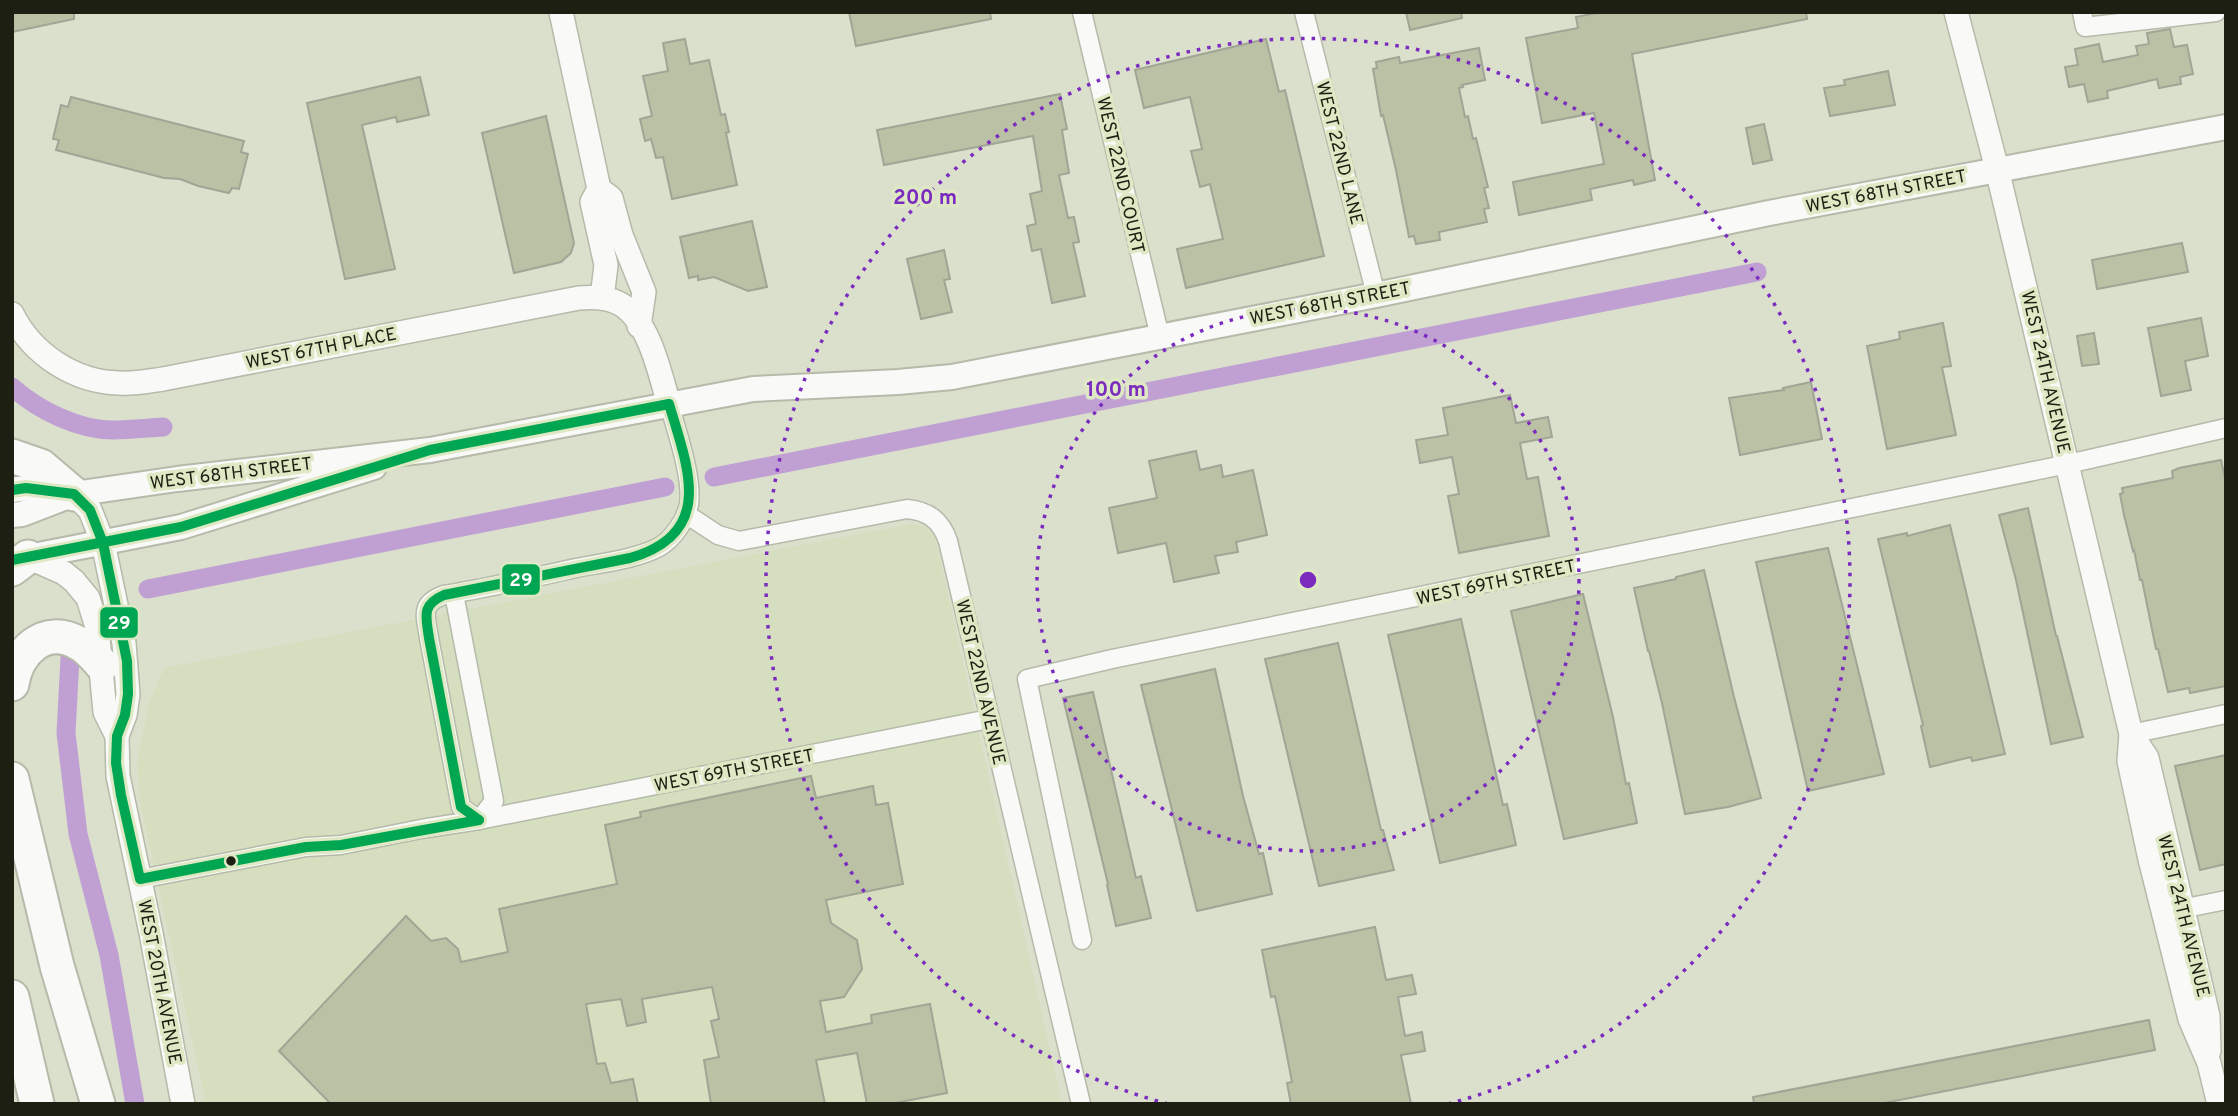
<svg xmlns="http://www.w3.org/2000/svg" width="2238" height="1116" font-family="Overpass,sans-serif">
	<rect width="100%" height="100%" fill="#dae0cc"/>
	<!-- built -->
	<polygon fill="#d5debe" points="911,524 926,527 935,537 1062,1104 206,1104 140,802 137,761 149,704 164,668"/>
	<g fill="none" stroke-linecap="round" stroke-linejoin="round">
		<!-- canal -->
		<g stroke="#c0a0d3" stroke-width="19">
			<path d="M12,387c26,23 66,43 101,43 17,0 34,-2 50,-3"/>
			<polyline points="714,477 1757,272"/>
			<polyline points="148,589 665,487"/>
			<polyline points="70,658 66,733 78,834 109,955 135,1104"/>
		</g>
	</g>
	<!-- building -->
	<g fill="#bac1a5" stroke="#a0a595" stroke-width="2">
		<polygon points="12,12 74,12 74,19 12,32"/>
		<polygon points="849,12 990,12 991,19 856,46"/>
		<polygon points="1406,12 1461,12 1462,18 1410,30"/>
		<polygon points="1601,12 1806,12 1807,19 1632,54 1655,180 1634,185 1633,180 1590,189 1592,200 1519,215 1513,182 1604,164 1594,113 1542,123 1526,38 1578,28 1576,17"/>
		<polygon points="2170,29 2174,47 2187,45 2193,74 2180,77 2181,84 2159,88 2157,79 2107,91 2108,98 2088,102 2084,84 2069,87 2065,67 2078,65 2075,49 2099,44 2103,62 2138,55 2136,46 2149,44 2147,33"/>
		<polygon points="685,39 690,64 709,60 721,115 725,114 729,132 726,133 737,185 672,199 663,157 656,158 651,139 645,141 640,119 652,116 643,76 668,71 663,43"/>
		<polygon points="1266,39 1279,92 1285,90 1324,256 1186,288 1177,249 1223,239 1210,184 1200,187 1191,151 1202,149 1190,97 1144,108 1135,70"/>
		<polygon points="1479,48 1485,80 1462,85 1463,87 1459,88 1465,117 1468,116 1473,139 1476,138 1488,187 1484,188 1489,208 1484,209 1487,222 1439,232 1440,240 1416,244 1414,236 1409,237 1396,170 1383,115 1381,116 1373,69 1377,68 1376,62 1399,57 1400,63"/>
		<polygon points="1888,71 1895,105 1830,116 1824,88 1845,85 1844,80"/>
		<polygon points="420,77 429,115 397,122 396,117 362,125 395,269 345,279 307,103"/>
		<polygon points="1060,94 1067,129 1062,130 1069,173 1059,175 1068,218 1074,217 1079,242 1073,243 1085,296 1052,303 1041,249 1032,251 1027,226 1036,224 1030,194 1042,191 1033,136 884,165 877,130"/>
		<polygon points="71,97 244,141 241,152 248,154 239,189 232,188 229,193 198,186 180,179 164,178 56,150 59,140 53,139 61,105 68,107"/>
		<polygon points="546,116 574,243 571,253 561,262 514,273 482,133"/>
		<polygon points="1764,124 1772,160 1753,164 1746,128"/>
		<polygon points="752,221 767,287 748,291 714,277 698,280 698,276 689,278 680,237"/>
		<polygon points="2182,243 2188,272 2097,289 2092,260"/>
		<polygon points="944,250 950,279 944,280 952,312 921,319 907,259"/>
		<polygon points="2201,318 2208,356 2185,361 2191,390 2161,396 2148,328"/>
		<polygon points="1943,323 1951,366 1942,367 1956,435 1887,449 1867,346 1900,339 1899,332"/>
		<polygon points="2094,333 2099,364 2082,366 2077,336"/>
		<polygon points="1811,382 1822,439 1740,455 1729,398 1784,390 1783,388"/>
		<polygon points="1510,395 1516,423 1548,417 1552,437 1520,443 1527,479 1538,477 1549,536 1459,553 1448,496 1459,494 1452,457 1420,463 1416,440 1448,435 1443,408"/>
		<polygon points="1196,451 1200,470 1221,465 1223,477 1253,470 1267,535 1236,542 1238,552 1215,556 1219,573 1174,582 1166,543 1118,553 1109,508 1157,498 1149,461"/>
		<polygon points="2221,460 2226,482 2226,686 2190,693 2189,688 2168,692 2158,649 2156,649 2142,580 2140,580 2134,550 2133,551 2124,515 2120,494 2123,493 2122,488 2173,478 2172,471 2179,468"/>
		<polygon points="2028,508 2056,636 2057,636 2083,737 2051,744 2016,580 1999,515"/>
		<polygon points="1950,525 2005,754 1972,761 1971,757 1930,767 1921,726 1923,725 1878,539 1907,533 1907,536"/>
		<polygon points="1828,548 1884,774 1808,791 1756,562"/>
		<polygon points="1704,570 1734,697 1761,798 1728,807 1685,814 1662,703 1649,651 1648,651 1634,588 1676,579 1676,577"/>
		<polygon points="1583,594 1613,717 1626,784 1629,783 1637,823 1564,839 1511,611"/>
		<polygon points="1461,619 1503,805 1507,804 1516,845 1440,863 1388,635"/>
		<polygon points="1338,643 1381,830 1383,830 1394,870 1319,886 1265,659"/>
		<polygon points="1215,669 1243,796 1259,854 1263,853 1272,894 1197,911 1141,685"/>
		<polygon points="1093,692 1136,878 1141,876 1151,918 1116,926 1107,885 1108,884 1063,698"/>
		<polygon points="2226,755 2226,864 2200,870 2175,766"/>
		<polygon points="811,776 816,798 873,786 876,805 888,803 903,884 826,900 831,923 857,940 862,969 844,997 820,1001 826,1032 872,1023 871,1015 930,1004 947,1093 890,1104 867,1104 857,1053 816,1060 825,1104 711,1104 704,1060 719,1057 711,1021 719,1019 712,987 642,999 646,1022 627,1026 621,999 586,1004 597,1064 605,1063 611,1083 633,1079 638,1104 331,1104 279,1051 406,916 431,941 446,938 458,949 461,962 508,952 499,909 617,884 605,825 641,817 640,812"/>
		<polygon points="1375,927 1386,980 1412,975 1416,994 1398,997 1405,1036 1422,1032 1425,1051 1401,1055 1411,1104 1291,1104 1287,1083 1292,1082 1283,1035 1275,996 1271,997 1262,950"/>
		<polygon points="2149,1020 2155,1050 1879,1104 1754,1104 1753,1097"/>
	</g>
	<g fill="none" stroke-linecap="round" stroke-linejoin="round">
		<!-- minor casing -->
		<g stroke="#b5baaa" stroke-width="21">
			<g id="minor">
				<polyline points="1082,12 1160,337"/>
				<polyline points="1304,12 1376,295"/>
				<polyline points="2082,12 2085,27 2216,12"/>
				<path d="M686,514l32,21 21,6 168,-32c22,2 34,12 41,32l133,563"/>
				<polyline points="454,594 494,801 479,820"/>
				<polyline points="2131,734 2226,714"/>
				<path d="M479,820l-18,-13 -32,-169c-3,-22 -10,-34 15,-43 45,-7 88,-17 132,-27 25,-5 61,-9 83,-21 14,-8 27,-27 30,-43 4,-26 -13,-75 -20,-100"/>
				<polyline points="140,879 306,847 341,845 421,829 479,820 989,719"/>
				<polyline points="2171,911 2226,900"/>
				<polyline points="1082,940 1027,679 1112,659 2068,464 2226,428"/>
			</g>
		</g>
		<!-- tertiary casing -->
		<g stroke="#b5baaa" stroke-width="26">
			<g id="tertiary">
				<polyline points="561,12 599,189 611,198 621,235 644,292 639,326"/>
				<polyline points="1956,12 1997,169 2131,734 2129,761 2150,859 2190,1019 2209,1063 2219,1104"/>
				<polyline points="599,189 592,202 606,265 602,298"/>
				<path d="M12,314c20,40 62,68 107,69 15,1 30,-2 44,-4l416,-81c15,-1 30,-1 43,7 28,18 38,70 47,99"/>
				<polyline points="74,494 90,510 103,543 124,643 128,694 125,715 117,736 118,776 151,933 183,1104"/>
				<polyline points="28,557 64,573 74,581 88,598 97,627 105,712 117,736"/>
				<polyline points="2131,734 2147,758 2208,1016 2209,1051"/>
			</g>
		</g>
		<!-- secondary casing -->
		<g stroke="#b5baaa" stroke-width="28">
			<g id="secondary">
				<polyline points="12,490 26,488 70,493"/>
				<polyline points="12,515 22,514 74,494 177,479 430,450 753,389 898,382 952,377 1376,295 1769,213 2226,127"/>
				<polyline points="13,560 181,527 374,467"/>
			</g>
		</g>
		<!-- motorway casing -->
		<g stroke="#b5baaa" stroke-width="37">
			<g id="motorway">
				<polyline points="12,456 41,466 74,494"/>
				<polyline points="12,569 28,557"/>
				<path d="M12,684c5,-32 32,-60 66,-41 10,5 17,14 24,22"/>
				<polyline points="12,779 57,966 98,1104"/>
				<polyline points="12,997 37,1104"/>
			</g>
		</g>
		<!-- minor -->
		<use href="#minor" stroke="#f9faf7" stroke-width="18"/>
		<!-- tertiary -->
		<use href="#tertiary" stroke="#f9faf7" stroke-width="23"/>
		<!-- secondary -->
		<use href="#secondary" stroke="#f9faf7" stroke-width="24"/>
		<!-- motorway -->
		<use href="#motorway" stroke="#f9faf7" stroke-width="33"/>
		<!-- bus-1 casing -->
		<g stroke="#dee8c4" stroke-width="16">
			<g id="bus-1">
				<polyline points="12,490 26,488 74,494 90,510 103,543 127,661 128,694 125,715 117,736 116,763 121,795 140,879 306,847 341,845 479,820"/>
				<path d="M12,560l169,-33 249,-77 239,-46c19,64 47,129 -39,154l-186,37c-23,10 -18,21 -15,43l32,169 18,13"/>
			</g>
		</g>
		<!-- bus-1 -->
		<use href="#bus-1" stroke="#00a651" stroke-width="10"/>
	</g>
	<!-- distance rings -->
	<g fill="none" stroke="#7b2cbf" stroke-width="3.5" stroke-dasharray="3.5 7">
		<circle cx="1308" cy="580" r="271"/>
		<path d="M1168 1104A542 542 0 1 1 1448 1104"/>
	</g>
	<!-- markers -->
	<circle fill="#1c1f12" stroke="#dee8c4" stroke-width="2.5" cx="231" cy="861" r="6"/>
	<g text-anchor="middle" stroke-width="7" stroke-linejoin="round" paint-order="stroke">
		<!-- street labels -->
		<g font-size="18" fill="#1c1f12" stroke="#dee8c4">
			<text transform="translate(1340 153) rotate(76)" y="6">WEST 22ND LANE</text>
			<text transform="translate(1121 175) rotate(77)" y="6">WEST 22ND COURT</text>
			<text transform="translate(1886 191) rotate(-11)" y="6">WEST 68TH STREET</text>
			<text transform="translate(1330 303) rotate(-11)" y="6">WEST 68TH STREET</text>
			<text transform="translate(321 348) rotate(-11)" y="6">WEST 67TH PLACE</text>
			<text transform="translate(2046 372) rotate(77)" y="6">WEST 24TH AVENUE</text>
			<text transform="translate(231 473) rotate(-7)" y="6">WEST 68TH STREET</text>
			<text transform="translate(1496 582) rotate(-12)" y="6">WEST 69TH STREET</text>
			<text transform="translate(981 682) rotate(77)" y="6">WEST 22ND AVENUE</text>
			<text transform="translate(734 770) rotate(-11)" y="6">WEST 69TH STREET</text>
			<text transform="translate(2184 916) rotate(76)" y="6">WEST 24TH AVENUE</text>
			<text transform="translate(160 982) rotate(79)" y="6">WEST 20TH AVENUE</text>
		</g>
	</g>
	<circle cx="1308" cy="580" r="10" fill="#7b2cbf" stroke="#dee8c4" stroke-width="3.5"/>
	<g font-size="21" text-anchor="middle" font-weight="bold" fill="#7b2cbf" stroke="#dee8c4" stroke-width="7" stroke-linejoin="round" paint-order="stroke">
		<text x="925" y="204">200 m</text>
		<text x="1116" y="396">100 m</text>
	</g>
	<g stroke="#dee8c4" stroke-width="2.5">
		<rect x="501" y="563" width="40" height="33" rx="7" fill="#00a651"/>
		<rect x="99" y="606" width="40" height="33" rx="7" fill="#00a651"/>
	</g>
	<g font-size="19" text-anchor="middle" font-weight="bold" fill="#fff">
		<text x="521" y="586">29</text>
		<text x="119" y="629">29</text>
	</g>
	<!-- border -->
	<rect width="2238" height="1116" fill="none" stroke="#1c1f12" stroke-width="28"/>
</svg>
